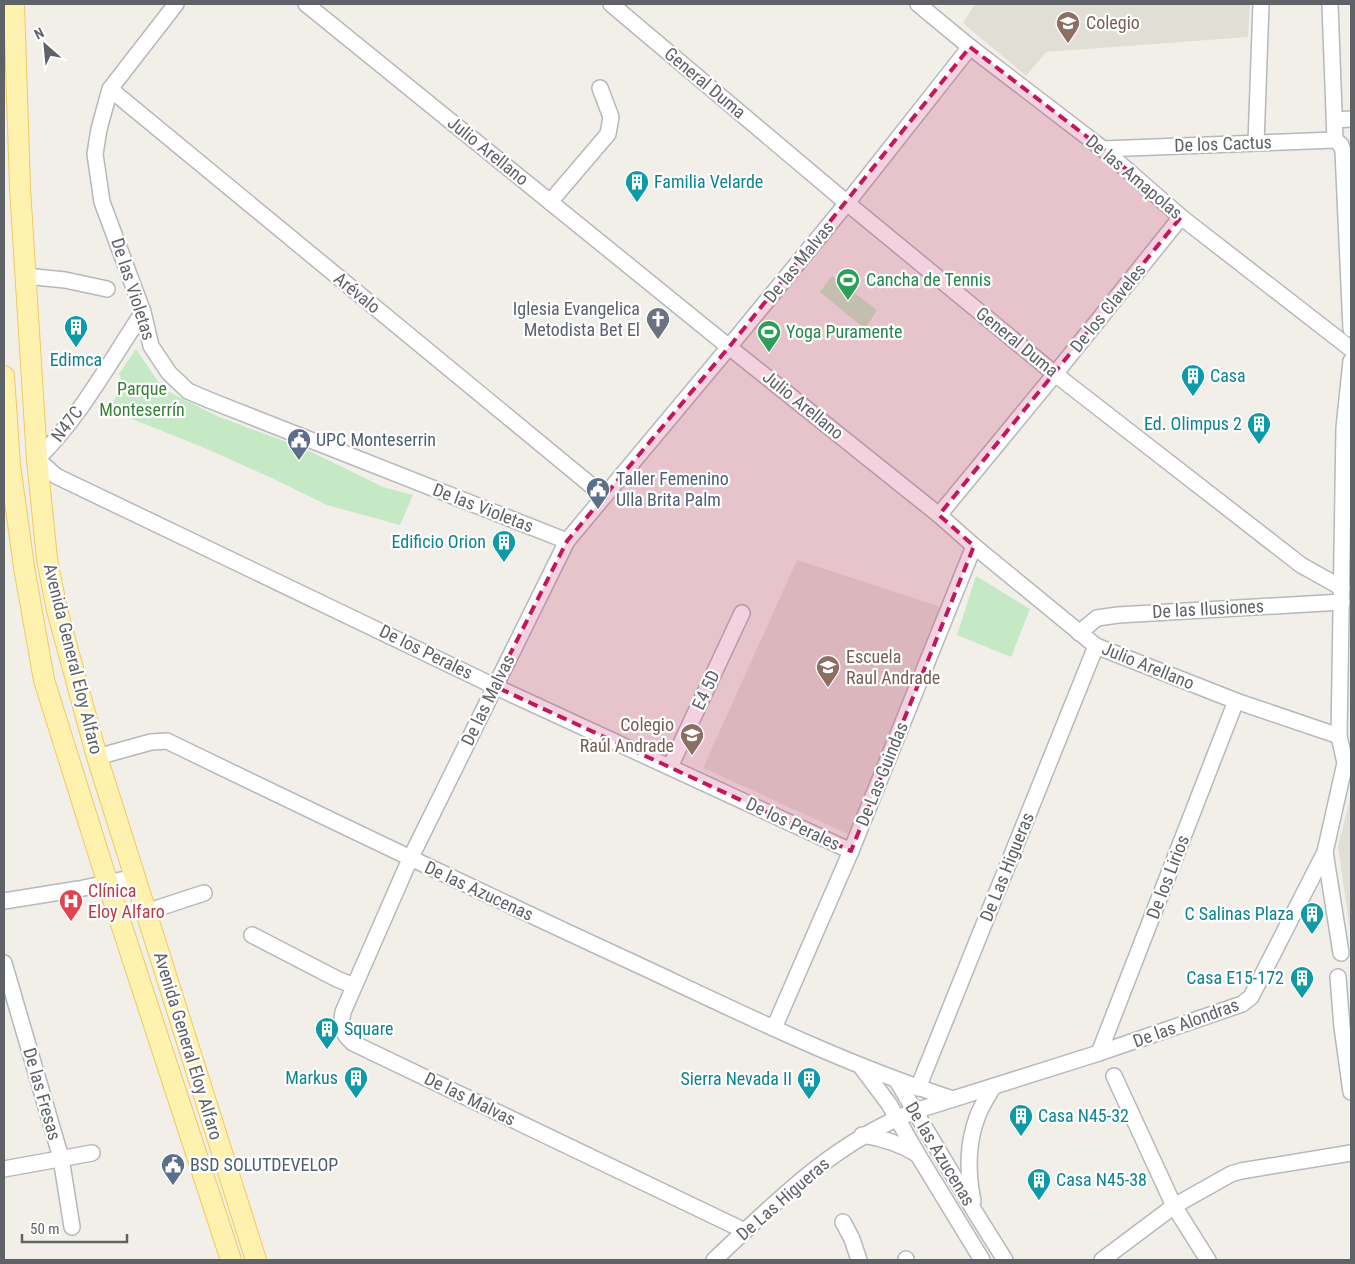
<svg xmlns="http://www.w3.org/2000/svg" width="1355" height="1264" font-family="'Roboto Condensed',sans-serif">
	<rect width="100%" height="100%" fill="#f1efe8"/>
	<!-- education -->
	<g fill="#e1ded6">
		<polygon points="975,4 1250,4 1248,37 1046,52 1026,76 963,23"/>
		<polygon points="797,560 944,608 861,840 703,768"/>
		<polygon points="1351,794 1351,938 1338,847"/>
	</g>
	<!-- green -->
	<g fill="#c5e8c5">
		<polygon points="832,276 877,310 865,329 820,292"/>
		<polygon points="136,349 163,389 219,417 303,448 383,487 413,495 400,525 327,505 274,479 207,449 105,408 115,399 123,383 119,374"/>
		<polygon points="976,576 1030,609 1011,657 957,635"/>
	</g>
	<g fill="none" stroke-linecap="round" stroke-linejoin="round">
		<!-- minor casing -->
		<g stroke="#b5b8bc" stroke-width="18">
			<g id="minor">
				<polyline points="176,4 110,89 99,129 95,154 102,202 143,312 151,346 169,373 188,391 209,400 567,541"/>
				<polyline points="306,4 729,347 939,515 974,546 1096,646 1236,701 1339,736"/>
				<polyline points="611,4 847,203 1055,374 1301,565 1342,588"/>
				<polyline points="918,4 970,47 1103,149 1181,217 1351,349"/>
				<polyline points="1330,4 1335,140"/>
				<polyline points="110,89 604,496"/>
				<polyline points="1335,120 1351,119"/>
				<polyline points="1256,143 1261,4"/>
				<polyline points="1103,149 1335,140 1341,145 1343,151 1351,329"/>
				<polyline points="550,202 608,134 611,117 600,88"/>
				<polyline points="25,276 65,280 107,289"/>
				<polyline points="37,459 56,476 494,686 851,851"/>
				<path d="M37,459c42,-40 74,-99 106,-147"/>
				<polyline points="939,515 1055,374 1181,217"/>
				<polyline points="1079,633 1097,618 1118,615 1342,602"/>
				<path d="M97,757l54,-15 16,-1c155,75 311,150 467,222 105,49 209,101 319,136"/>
				<polyline points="670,767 742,613"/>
				<polyline points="1325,852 1341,953"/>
				<polyline points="4,901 79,889 135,877"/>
				<polyline points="146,912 204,893"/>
				<polyline points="252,935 337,979 354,986"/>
				<polyline points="4,963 61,1158 72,1227"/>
				<polyline points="1338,977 1342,1027 1351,1092"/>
				<polyline points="774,1028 851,851 974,546"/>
				<polyline points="1099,1053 1236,701"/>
				<polyline points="862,1068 889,1104 918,1155 982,1260"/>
				<polyline points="1114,1076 1174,1206 1208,1260"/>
				<polyline points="897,1081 975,1212 1005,1260"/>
				<polyline points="918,1088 1096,646"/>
				<path d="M862,1135c21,3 37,8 55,19"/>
				<polyline points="4,1169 92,1153"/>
				<path d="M973,1201c-6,-29 -6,-58 5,-86 4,-10 10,-19 15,-28"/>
				<polyline points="843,1222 852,1239 859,1260"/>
				<path d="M745,1231l-392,-188c-11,-10 -13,-16 -10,-31l67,-153 157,-318 162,-194 118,-144 123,-156"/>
				<polyline points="906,1259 906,1260"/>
				<path d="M714,1260c63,-59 119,-117 201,-149l184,-58 143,-49 9,-7 74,-145 20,-89 -6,-27 5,-308 7,-67"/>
				<polyline points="1102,1260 1174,1206 1231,1174 1241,1171 1351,1153"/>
			</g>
		</g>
		<!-- major casing -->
		<g stroke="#f2c960" stroke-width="22">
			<g id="major">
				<polyline points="14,4 20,188 37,459 47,559 57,610 97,757 256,1260"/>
				<polyline points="4,376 10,465 24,567 44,680 108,884 231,1260"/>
			</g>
		</g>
		<!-- minor -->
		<use href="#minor" stroke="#fff" stroke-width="15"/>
		<!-- major -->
		<use href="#major" stroke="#fff2af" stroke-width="20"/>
	</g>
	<!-- marked area -->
	<path fill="#c2185b" fill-opacity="0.2" stroke="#c2185b" stroke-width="4" stroke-dasharray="10 6" stroke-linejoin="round" d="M970,47l133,102 78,68 -242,298 35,31 -123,305 -357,-165 73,-145 162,-194z"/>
	<!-- icons -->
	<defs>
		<g id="school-pin" transform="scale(1.25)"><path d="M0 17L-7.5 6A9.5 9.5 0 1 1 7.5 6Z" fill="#8d6e63" stroke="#fff"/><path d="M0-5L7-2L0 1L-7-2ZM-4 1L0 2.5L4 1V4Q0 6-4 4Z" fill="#fff"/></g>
		<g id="building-pin" transform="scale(1.25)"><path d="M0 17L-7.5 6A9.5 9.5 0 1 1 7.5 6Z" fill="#0f9aa8" stroke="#fff"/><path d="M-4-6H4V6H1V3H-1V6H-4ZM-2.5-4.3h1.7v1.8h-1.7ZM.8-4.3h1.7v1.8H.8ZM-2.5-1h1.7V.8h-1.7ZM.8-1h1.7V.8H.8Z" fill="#fff"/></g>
		<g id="stadium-pin" transform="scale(1.25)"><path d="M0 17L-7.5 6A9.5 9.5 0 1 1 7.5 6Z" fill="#2e9e5b" stroke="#fff"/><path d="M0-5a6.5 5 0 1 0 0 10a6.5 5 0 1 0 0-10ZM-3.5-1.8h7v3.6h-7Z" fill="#fff"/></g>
		<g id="church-pin" transform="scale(1.25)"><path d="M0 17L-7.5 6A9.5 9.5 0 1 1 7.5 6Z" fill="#6b7280" stroke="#fff"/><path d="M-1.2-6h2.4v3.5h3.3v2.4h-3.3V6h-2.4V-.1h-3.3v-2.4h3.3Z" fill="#fff"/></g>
		<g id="civic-pin" transform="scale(1.25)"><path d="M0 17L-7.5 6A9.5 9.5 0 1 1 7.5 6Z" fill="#5c6f8a" stroke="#fff"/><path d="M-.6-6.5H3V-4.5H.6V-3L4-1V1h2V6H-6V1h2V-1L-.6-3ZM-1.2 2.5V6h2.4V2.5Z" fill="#fff"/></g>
		<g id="university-pin" transform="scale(1.25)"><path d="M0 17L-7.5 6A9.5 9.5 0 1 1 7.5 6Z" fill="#8d6e63" stroke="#fff"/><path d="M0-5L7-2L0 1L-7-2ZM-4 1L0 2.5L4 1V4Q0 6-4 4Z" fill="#fff"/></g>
		<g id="hospital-pin" transform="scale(1.25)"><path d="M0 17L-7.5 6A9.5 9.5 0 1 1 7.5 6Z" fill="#e0444e" stroke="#fff"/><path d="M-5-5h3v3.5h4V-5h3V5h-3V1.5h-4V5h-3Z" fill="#fff"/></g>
	</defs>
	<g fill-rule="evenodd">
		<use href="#school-pin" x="1068" y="23"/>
		<use href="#building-pin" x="637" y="182"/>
		<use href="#stadium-pin" x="848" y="280"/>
		<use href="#church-pin" x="658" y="319"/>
		<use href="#building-pin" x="76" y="327"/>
		<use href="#stadium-pin" x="769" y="332"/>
		<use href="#building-pin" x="1193" y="376"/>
		<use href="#building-pin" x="1259" y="424"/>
		<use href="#civic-pin" x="299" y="440"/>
		<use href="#civic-pin" x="598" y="489"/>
		<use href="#building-pin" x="504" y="542"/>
		<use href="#university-pin" x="828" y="667"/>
		<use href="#school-pin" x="692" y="735"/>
		<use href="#hospital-pin" x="71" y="901"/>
		<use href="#building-pin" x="1312" y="914"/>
		<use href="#building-pin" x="1302" y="978"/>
		<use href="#building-pin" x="327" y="1029"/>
		<use href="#building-pin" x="356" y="1078"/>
		<use href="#building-pin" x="809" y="1079"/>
		<use href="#building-pin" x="1021" y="1116"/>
		<use href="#civic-pin" x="173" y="1165"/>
		<use href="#building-pin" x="1039" y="1180"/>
	</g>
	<g text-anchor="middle" stroke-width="4.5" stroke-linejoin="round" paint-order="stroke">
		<!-- education labels -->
		<g font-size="18" fill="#785e54" stroke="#fff" text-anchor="start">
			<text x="1086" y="29">Colegio</text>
			<text x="846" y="663">Escuela<tspan x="846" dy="21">Raul Andrade</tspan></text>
			<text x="674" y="731" text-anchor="end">Colegio<tspan x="674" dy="21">Raúl Andrade</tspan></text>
		</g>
		<!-- street labels -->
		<g font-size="18" fill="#5f6368" stroke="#fff">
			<text transform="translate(705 83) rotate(40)" y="6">General Duma</text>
			<text transform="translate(1223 144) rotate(-2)" y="6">De los Cactus</text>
			<text transform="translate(488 151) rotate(39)" y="6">Julio Arellano</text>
			<text transform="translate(1134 177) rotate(40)" y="6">De las Amapolas</text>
			<text transform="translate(799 262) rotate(-51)" y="6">De las Malvas</text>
			<text transform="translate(133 289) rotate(72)" y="6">De las Violetas</text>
			<text transform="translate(357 293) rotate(39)" y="6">Arévalo</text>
			<text transform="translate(1108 308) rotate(-51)" y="6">De los Claveles</text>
			<text transform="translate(1017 342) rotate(39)" y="6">General Duma</text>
			<text transform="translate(803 405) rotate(39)" y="6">Julio Arellano</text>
			<text transform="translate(67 424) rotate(-53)" y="6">N47C</text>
			<text transform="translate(483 508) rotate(21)" y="6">De las Violetas</text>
			<text transform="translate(1208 609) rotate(-3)" y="6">De las Ilusiones</text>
			<text transform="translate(426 652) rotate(26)" y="6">De los Perales</text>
			<text transform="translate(73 659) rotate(76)" y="6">Avenida General Eloy Alfaro</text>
			<text transform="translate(1148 666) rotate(22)" y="6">Julio Arellano</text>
			<text transform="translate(706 690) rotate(-65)" y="6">E4 5D</text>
			<text transform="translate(488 700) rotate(-64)" y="6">De las Malvas</text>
			<text transform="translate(882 774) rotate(-68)" y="6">De Las Guindas</text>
			<text transform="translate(793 824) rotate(25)" y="6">De los Perales</text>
			<text transform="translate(1007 867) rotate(-68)" y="6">De Las Higueras</text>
			<text transform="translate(1168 877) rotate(-69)" y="6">De los Lirios</text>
			<text transform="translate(479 891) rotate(25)" y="6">De las Azucenas</text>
			<text transform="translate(1186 1023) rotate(-20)" y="6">De las Alondras</text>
			<text transform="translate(188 1046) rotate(73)" y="6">Avenida General Eloy Alfaro</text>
			<text transform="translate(42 1094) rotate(74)" y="6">De las Fresas</text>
			<text transform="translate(470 1099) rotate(26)" y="6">De las Malvas</text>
			<text transform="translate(940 1154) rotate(59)" y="6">De las Azucenas</text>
			<text transform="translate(783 1199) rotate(-41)" y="6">De Las Higueras</text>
		</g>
		<!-- culture labels -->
		<g font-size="18" fill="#0d838f" stroke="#fff" text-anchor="end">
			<text x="654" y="188" text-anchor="start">Familia Velarde</text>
			<text x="76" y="366" text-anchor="middle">Edimca</text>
			<text x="1210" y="382" text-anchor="start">Casa</text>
			<text x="1242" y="430">Ed. Olimpus 2</text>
			<text x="486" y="548">Edificio Orion</text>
			<text x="1294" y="920">C Salinas Plaza</text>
			<text x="1284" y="984">Casa E15-172</text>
			<text x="344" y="1035" text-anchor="start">Square</text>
			<text x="338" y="1084">Markus</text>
			<text x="792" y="1085">Sierra Nevada II</text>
			<text x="1038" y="1122" text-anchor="start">Casa N45-32</text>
			<text x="1056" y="1186" text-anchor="start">Casa N45-38</text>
		</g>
		<!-- leisure labels -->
		<g font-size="18" fill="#27864d" stroke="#fff" text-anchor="start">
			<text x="866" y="286">Cancha de Tennis</text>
			<text x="786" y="338">Yoga Puramente</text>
		</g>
		<!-- worship labels -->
		<g font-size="18" fill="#5b616d" stroke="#fff" text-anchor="end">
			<text x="640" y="315">Iglesia Evangelica<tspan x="640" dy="21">Metodista Bet El</tspan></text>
		</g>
		<!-- park labels -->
		<g font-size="18" fill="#348238" stroke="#fff">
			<text x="142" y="395">Parque<tspan x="142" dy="21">Monteserrín</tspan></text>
		</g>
		<!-- service labels -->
		<g font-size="18" fill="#4e5e75" stroke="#fff" text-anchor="start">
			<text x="316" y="446">UPC Monteserrin</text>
			<text x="616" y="485">Taller Femenino<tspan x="616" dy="21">Ulla Brita Palm</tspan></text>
			<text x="190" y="1171">BSD SOLUTDEVELOP</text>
		</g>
		<!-- health labels -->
		<g font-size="18" fill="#be3a42" stroke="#fff" text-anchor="start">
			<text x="88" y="897">Clínica<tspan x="88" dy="21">Eloy Alfaro</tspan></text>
		</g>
	</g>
	<!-- border -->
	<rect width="1355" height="1264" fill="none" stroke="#5f6368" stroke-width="10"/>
	<!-- north arrow -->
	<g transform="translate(45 45) rotate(333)" stroke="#ffffff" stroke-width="4" paint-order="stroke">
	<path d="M0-4L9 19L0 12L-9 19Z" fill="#5f6368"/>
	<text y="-8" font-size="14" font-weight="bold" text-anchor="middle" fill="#5f6368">N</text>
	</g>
	<!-- scale -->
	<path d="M22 1234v8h105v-8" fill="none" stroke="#5f6368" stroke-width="2.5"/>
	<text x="30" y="1234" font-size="15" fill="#5f6368" stroke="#ffffff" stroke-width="4" paint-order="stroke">50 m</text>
</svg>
